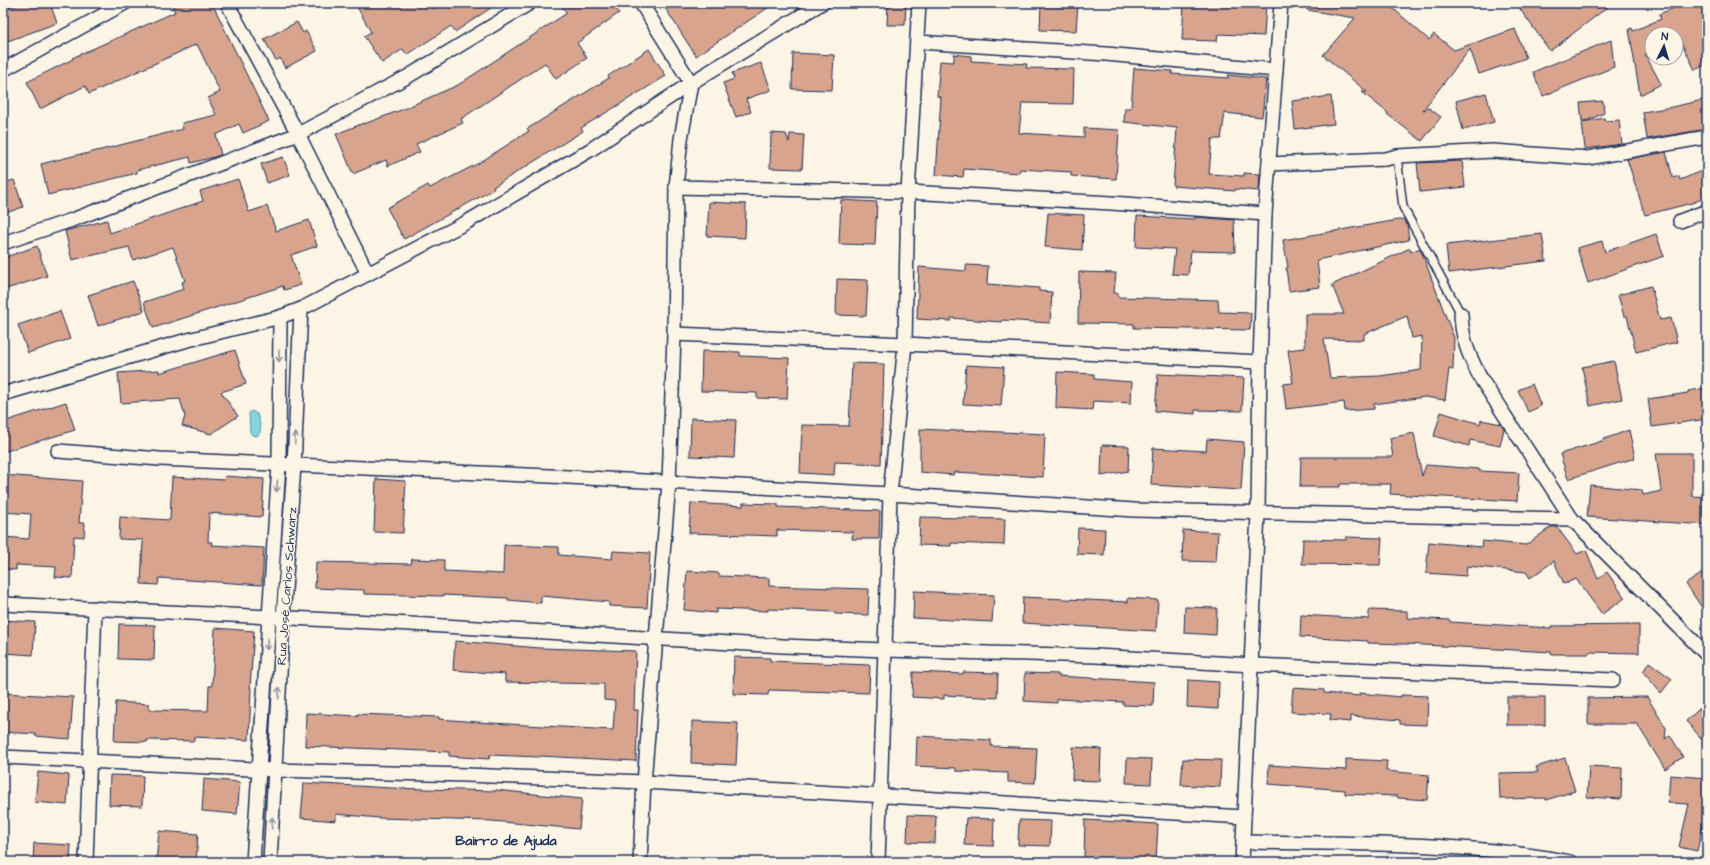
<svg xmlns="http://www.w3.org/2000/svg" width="1710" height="865" font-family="'Architects Daughter',sans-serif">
	<rect width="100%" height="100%" fill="#fcf5e5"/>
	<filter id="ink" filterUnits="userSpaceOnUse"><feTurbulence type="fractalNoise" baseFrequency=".025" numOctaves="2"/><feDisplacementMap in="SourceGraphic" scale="8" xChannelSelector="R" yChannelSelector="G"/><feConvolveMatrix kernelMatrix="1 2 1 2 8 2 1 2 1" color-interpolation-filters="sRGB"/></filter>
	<g filter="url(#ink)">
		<!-- water -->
		<path fill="#85d5e1" stroke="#5b93ad" d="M252,411l5,3c2,8 7,16 0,22l-5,-1 -2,-3 -1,-19z"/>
		<!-- building -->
		<g fill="#d8a48d" stroke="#1b2f5e" fill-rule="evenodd">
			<polygon points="22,3 50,3 57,23 8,41 3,26 3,10"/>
			<polygon points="182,3 212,3 269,121 243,133 239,124 216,135 221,155 214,157 191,163 190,157 137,170 137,173 48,195 41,164 81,154 81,155 183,129 182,123 216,115 208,98 220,92 197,44 89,94 85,86 40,109 27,82 73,59 72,58 175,12 172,7"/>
			<polygon points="355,3 429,3 433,9 442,3 498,3 455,32 451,26 407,55 403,49 382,63 364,36 371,32"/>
			<polygon points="559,3 612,3 619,13 577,43 587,58 556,79 545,63 461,119 463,123 416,144 420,152 388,166 386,160 353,174 336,134 364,123 364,124 401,110 458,85 567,13"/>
			<polygon points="662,3 775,3 696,56"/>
			<polygon points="888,3 906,3 905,25 887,25"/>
			<polygon points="1041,3 1078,3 1076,31 1040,30"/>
			<polygon points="1184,3 1232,5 1232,3 1266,3 1264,36 1218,34 1217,41 1182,40"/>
			<polygon points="1307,3 1387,3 1429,40 1434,34 1454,50 1515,29 1526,58 1479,74 1470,49 1423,110 1429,108 1441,117 1422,141 1387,114 1388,113 1362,92 1367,92 1323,55 1355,18 1307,10"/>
			<polygon points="1529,3 1613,3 1550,51 1520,9"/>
			<polygon points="1687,3 1707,3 1707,64 1695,70 1679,38 1676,39 1676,34 1652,34 1652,51 1645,54 1661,84 1640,95 1629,29 1632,28 1633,31 1661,19 1659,14"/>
			<polygon points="297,22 303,33 306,31 317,51 285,68 280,58 276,61 264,39"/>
			<polygon points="1611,40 1614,67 1543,96 1533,72"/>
			<polygon points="649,49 666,76 581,128 583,131 493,187 494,189 404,239 387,208 428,185 430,188 479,163 529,131 527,129 609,78 608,76"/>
			<polygon points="793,53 834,55 832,90 792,89"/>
			<polygon points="954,54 971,56 971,61 1027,64 1026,68 1074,69 1073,104 1022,103 1019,133 1084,137 1084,128 1119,130 1116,179 1071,176 1071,172 1020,169 1019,173 964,169 963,177 936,175 941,97 937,96 940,61 954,62"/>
			<polygon points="761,63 771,90 746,99 751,112 736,117 723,83 734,79 732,73"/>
			<polygon points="1134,68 1172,71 1172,74 1228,78 1228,75 1266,79 1262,117 1225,113 1221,139 1212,139 1209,174 1244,176 1244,173 1260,174 1259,191 1235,189 1235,191 1173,186 1177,128 1124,122 1125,108 1131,108"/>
			<polygon points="1486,93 1494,122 1463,130 1456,101"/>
			<polygon points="1331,96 1334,124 1295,129 1292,101"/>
			<polygon points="1707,99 1707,129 1647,139 1643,112 1672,107"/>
			<polygon points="1603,101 1604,113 1589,120 1582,121 1580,103"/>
			<polygon points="1604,118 1605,121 1619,120 1622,144 1585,149 1582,122"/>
			<polygon points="771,133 786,134 789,142 790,134 804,135 802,169 770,168"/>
			<polygon points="1666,152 1673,178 1679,176 1680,180 1707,169 1707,197 1692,203 1645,215 1627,159"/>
			<polygon points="283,157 290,175 267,183 261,164"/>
			<polygon points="1462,161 1465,187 1420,192 1417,163"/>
			<polygon points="238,179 249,212 267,206 276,231 309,220 317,246 291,255 301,285 284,290 283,286 153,328 144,302 184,289 182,282 185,281 173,247 133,260 129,247 72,260 65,231 107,220 110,233 203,201 200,191"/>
			<polygon points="14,180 23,207 3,214 3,183"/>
			<polygon points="841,200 877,202 875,245 839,244"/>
			<polygon points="709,202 746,204 745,238 707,236"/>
			<polygon points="1048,213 1084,215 1082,250 1045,247"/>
			<polygon points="1137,216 1195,219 1195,217 1234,220 1235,252 1191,251 1188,275 1172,274 1175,249 1136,247"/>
			<polygon points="1404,219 1407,224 1409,240 1317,260 1320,287 1289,291 1286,268 1288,267 1283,240"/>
			<polygon points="1542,234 1546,261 1449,273 1446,245"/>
			<polygon points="1656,234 1664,256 1588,283 1577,248 1602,241 1605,252"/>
			<polygon points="37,246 47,276 3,290 3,258"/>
			<path d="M1410,248l1,4 9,-4 2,5 32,85 -1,32 -4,-1 -4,31 -20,-3 -51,7v5l-29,2 -1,-9 -58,7 -3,-25 10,-1 -5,-33 17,-2v-34h39l-12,-29zM1407,316l5,22 10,-2 -1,34 -41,6 -50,2 -6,-39 40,1v-6z"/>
			<polygon points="966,265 988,266 987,284 1039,288 1039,291 1052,292 1050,323 1002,320 1001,322 951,318 951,321 917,319 919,267 966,271"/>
			<polygon points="1079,272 1116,273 1114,293 1118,293 1118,297 1218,300 1219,312 1251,313 1250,330 1134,328 1134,324 1078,323"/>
			<polygon points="837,279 868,280 866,316 836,315"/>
			<polygon points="133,281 144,311 98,326 88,295"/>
			<polygon points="1651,286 1660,320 1671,318 1677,342 1636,352 1627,316 1624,316 1618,295"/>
			<polygon points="60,311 70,339 28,353 18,325"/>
			<polygon points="235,350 246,384 221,392 238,416 211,434 182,426 185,416 180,399 121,403 118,373 159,370 159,373"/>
			<polygon points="702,351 740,352 740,356 789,358 787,399 757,398 757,393 701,391"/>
			<polygon points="1614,361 1622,399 1590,406 1582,367"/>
			<polygon points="852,363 884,364 881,464 835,462 834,475 800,473 802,425 849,426"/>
			<polygon points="966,365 1004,367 1001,406 963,404"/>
			<polygon points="1057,372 1094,374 1094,379 1132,382 1131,403 1093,401 1092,410 1056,408"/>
			<polygon points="1158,374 1244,378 1242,411 1195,410 1195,414 1155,411"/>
			<polygon points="1532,384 1541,406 1528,412 1518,390"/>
			<polygon points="1707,388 1707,419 1652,427 1648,399 1688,393 1688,391"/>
			<polygon points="66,402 75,430 3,452 3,422"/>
			<polygon points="1441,412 1480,424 1481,420 1501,424 1504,429 1500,446 1470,440 1469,446 1434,436"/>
			<polygon points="691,418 736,420 734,458 690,456"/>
			<polygon points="920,429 959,431 959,430 1045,434 1043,477 954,472 953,475 920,472"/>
			<polygon points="1629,430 1635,458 1568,479 1560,454 1602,441 1602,440"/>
			<polygon points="1414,433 1422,476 1426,465 1479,469 1479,471 1519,473 1517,501 1390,494 1391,484 1340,484 1340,487 1300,487 1301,457 1393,457 1390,438"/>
			<polygon points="1207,439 1244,442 1241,490 1151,485 1153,448 1206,451"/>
			<polygon points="1102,445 1129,446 1128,471 1101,476"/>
			<polygon points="1656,453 1692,453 1692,496 1707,497 1707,525 1587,517 1590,485 1642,490 1643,495 1661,491"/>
			<polygon points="3,475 82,481 79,523 85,523 84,537 74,536 72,578 55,577 56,567 16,565 16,570 3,569 3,537 29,539 31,514 3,512"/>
			<polygon points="225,476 264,479 262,517 209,513 208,542 212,542 211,545 264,548 262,585 159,578 158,585 141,584 143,540 119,539 120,517 170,520 172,477 224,480"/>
			<polygon points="376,479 406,481 403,533 374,532"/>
			<polygon points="691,503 743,506 743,503 778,504 778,507 880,511 879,539 852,539 853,532 777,530 777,536 689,533"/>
			<polygon points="920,517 1005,519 1004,545 951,543 951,546 919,545"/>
			<polygon points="1551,527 1557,527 1577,554 1586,550 1598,579 1607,572 1625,598 1602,614 1576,579 1564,584 1554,561 1530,578 1526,572 1467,566 1466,576 1426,573 1429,542 1481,547 1482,541 1526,545"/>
			<polygon points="1078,528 1105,529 1104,555 1077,554"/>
			<polygon points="1183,530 1218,532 1216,562 1182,561"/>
			<polygon points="1346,537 1382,538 1380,565 1302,564 1303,539 1346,540"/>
			<polygon points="504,545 559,547 559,555 612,559 613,551 650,553 647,608 609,606 609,602 541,596 541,603 508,600 508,598 443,595 443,596 364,594 364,590 315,588 316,562 411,564 412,559 444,560 444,571 503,574"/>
			<polygon points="1707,570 1707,615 1686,584"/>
			<polygon points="687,571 719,573 719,576 769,578 769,586 869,589 868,615 835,614 835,612 768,609 768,611 716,609 716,613 684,610"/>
			<polygon points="914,591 994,595 992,622 913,618"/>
			<polygon points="1023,597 1128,602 1128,598 1158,600 1156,631 1022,623"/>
			<polygon points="1185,607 1217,608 1216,635 1184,633"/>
			<polygon points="1369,610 1407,611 1407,618 1450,620 1450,622 1551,628 1551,626 1639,625 1639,653 1589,652 1589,654 1551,654 1551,652 1406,644 1368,643 1368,641 1300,637 1301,615 1369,619"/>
			<polygon points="3,620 35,622 33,655 3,653"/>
			<polygon points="119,624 155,625 154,660 118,659"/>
			<polygon points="215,628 254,631 250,688 251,688 249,740 194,737 194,741 147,740 147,742 114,741 116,702 149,704 149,710 208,711 209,686 212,686"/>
			<polygon points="455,641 540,648 636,651 634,710 638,710 636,761 540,756 539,757 490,755 489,759 449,756 449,752 305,746 306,713 357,716 357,714 439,717 439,719 491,723 613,730 615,701 604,700 604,684 505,682 505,674 453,670"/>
			<polygon points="734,657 770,658 770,661 870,665 869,693 769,690 768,695 733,694"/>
			<polygon points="1649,662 1672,679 1661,693 1643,672"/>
			<polygon points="913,672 963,674 963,672 998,673 997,698 944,695 944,699 912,697"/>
			<polygon points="1025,673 1058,674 1058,676 1154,682 1153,706 1123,705 1123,702 1057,699 1057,703 1024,701"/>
			<polygon points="1188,680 1219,682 1218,709 1187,707"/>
			<polygon points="1293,688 1324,690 1324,693 1359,696 1359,693 1401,697 1401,695 1428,696 1427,725 1400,724 1400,720 1351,716 1351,722 1330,720 1331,714 1291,712"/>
			<polygon points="3,693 73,697 70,739 35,736 36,734 3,732"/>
			<rect x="1507" y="697" width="38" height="28"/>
			<polygon points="1647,697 1666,728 1665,739 1670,735 1683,757 1665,769 1637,724 1588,724 1588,698"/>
			<polygon points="1707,702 1707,745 1686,721"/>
			<polygon points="692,721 738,723 736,765 691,763"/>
			<polygon points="917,736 991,740 991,746 1037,748 1035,783 1008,782 1008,773 956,771 956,768 916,766"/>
			<polygon points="1073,747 1101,749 1100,781 1072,780"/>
			<polygon points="1127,758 1152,759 1151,784 1126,783"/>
			<polygon points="1565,758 1575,791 1546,800 1546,798 1500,799 1499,773 1538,772 1536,767"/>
			<polygon points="1183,759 1221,760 1220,787 1181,785"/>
			<polygon points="1346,759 1387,761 1386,771 1429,775 1427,800 1398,798 1398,796 1345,794 1345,790 1268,784 1269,765 1346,770"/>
			<polygon points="1589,766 1622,768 1621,799 1587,797"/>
			<polygon points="38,772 69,775 67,805 35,802"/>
			<polygon points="110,775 143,776 142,806 109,805"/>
			<polygon points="1670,775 1706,778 1704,815 1705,816 1697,851 1679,847 1689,804 1668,803"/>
			<polygon points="204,779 240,782 237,814 202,811"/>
			<polygon points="304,783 391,788 496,791 496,790 582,799 579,829 492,821 379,818 336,814 336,821 301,818"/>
			<polygon points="908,815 936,816 935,843 907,842"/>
			<polygon points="966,818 994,819 993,846 964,845"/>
			<polygon points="1019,820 1051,821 1050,846 1018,845"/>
			<polygon points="1085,820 1158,824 1156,862 1084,859"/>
			<polygon points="159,831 198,834 196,862 156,862"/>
			<polygon points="34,843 71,845 70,862 33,862"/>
		</g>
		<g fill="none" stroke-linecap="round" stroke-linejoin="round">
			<!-- service casing -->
			<g stroke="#1b2f5e" stroke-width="10">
				<polyline id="service" points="1397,156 1403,207 1461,314"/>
			</g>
			<!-- minor casing -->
			<g stroke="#1b2f5e" stroke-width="16">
				<g id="minor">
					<polyline points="227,3 298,134 368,274"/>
					<polyline points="918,42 1106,54 1276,70"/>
					<polyline points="3,70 125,3"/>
					<polyline points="1269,164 1386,159 1397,156 1493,151 1588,158 1707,137"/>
					<polyline points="676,187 908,192 1111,203 1265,214"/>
					<polyline points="1680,221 1707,211"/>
					<polyline points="3,243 72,220 298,134 407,77 530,3"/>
					<path d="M1461,314c1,26 8,42 20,65l91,140 135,136"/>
					<polyline points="674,334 905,344 1260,362"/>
					<polyline points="3,394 184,341 280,317 301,309 467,222 590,150 691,83 822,3"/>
					<polyline points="58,451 160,459 549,476 890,494 1134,510 1572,519"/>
					<polyline points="3,604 393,623 783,646 885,650 1096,656 1252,665 1613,680"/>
					<polyline points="3,757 274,770 467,775 644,782 1244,817"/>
					<path d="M1244,842c108,2 218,-1 326,20"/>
					<polyline points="86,862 95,608"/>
					<polyline points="253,862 279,465 280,317"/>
					<polyline points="270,862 283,618 294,466 301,309"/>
					<polyline points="640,862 644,782 669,483 674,334 676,187 681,139 691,83 641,3"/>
					<polyline points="878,862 890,494 905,344 908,192 919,3"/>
					<polyline points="1242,862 1258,513 1260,362 1265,214 1281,3"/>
				</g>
			</g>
			<!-- service -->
			<use href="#service" stroke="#fcf5e5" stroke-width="7"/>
			<!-- minor -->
			<use href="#minor" stroke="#fcf5e5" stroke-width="13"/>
		</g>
		<!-- one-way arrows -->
		<defs><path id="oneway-shaft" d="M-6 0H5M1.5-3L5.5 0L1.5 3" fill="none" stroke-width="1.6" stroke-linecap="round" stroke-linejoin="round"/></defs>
		<g stroke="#8c92a2">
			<use href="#oneway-shaft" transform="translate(279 356) rotate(90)"/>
			<use href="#oneway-shaft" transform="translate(295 438) rotate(-88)"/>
			<use href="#oneway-shaft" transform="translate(277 486) rotate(94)"/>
			<use href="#oneway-shaft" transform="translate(267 644) rotate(93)"/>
			<use href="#oneway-shaft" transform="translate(279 693) rotate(-87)"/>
			<use href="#oneway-shaft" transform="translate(272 823) rotate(-87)"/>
		</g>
	</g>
	<g text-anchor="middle" stroke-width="3" stroke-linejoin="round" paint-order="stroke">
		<!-- street labels -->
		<g font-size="13" fill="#1b2f5e" stroke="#fcf5e5">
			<text transform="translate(286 586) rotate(-86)" y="5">Rua José Carlos Schwarz</text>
		</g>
		<!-- neighbourhood labels -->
		<g font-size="14" font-weight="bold" fill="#1b2f5e" stroke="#fcf5e5">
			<text x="506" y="845">Bairro de Ajuda</text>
		</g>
	</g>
	<!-- margin -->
	<rect width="1710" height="865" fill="none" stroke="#fcf5e5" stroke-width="16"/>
	<rect x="8" y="8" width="1694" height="849" fill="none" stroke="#1b2f5e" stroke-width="1.5" filter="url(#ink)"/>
	<!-- north arrow -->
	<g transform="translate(1664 46) rotate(5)"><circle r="19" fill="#fcf5e5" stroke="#a2a6af"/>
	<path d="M0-3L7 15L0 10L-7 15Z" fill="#1b2f5e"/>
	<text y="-6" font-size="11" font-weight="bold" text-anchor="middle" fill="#1b2f5e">N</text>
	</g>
</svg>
